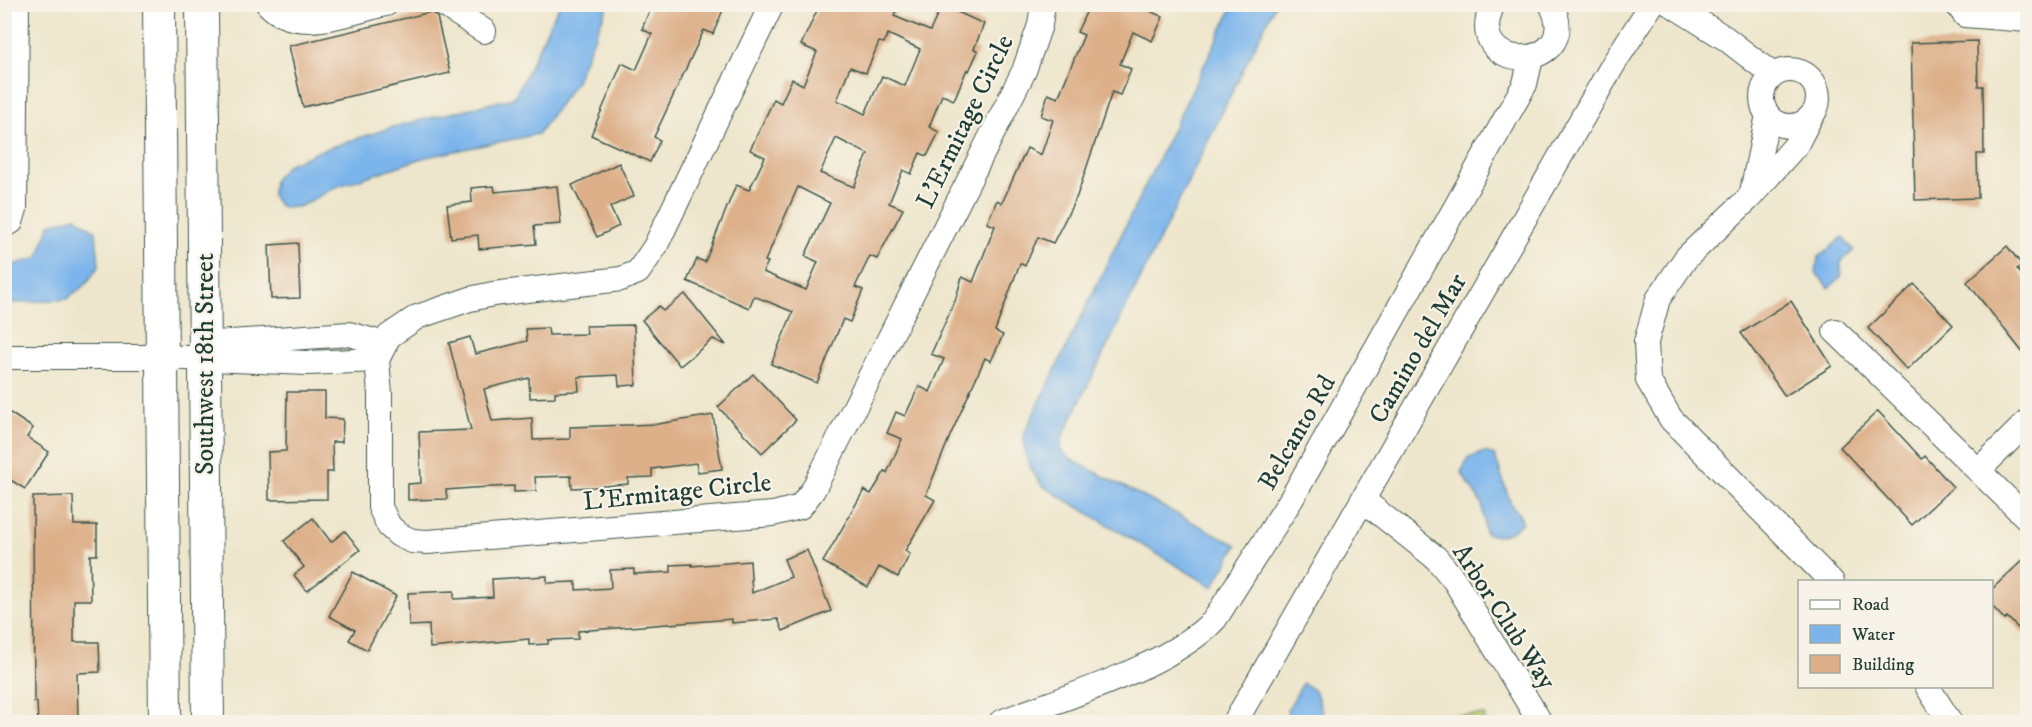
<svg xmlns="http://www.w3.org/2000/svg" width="2032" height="727" font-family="'IM FELL DW Pica',serif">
	<rect width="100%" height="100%" fill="#f7f3e8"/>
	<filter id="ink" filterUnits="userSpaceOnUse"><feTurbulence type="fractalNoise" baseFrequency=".0167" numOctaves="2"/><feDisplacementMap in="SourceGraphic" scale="12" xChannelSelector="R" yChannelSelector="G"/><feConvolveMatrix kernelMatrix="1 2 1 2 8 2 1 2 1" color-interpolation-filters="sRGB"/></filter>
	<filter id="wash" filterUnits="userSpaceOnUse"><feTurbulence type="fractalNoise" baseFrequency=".008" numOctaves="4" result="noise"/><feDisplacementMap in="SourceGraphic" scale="24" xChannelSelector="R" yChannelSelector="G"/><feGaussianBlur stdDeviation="1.35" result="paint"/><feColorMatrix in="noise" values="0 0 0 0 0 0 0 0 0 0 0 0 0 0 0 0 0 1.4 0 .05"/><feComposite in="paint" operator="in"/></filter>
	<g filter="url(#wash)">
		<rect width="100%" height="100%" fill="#eee6cc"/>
		<!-- green -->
		<rect fill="#b5c96d" stroke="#6a8350" stroke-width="1.5" x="1380" y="715" width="105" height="7"/>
		<!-- water -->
		<g fill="#7bb5ec" stroke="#4d7990" stroke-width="1.5">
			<path d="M1234,4l41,1 -214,435v11l9,8 167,86 -24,42 -169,-100c-15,-17 -20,-30 -20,-53z"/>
			<path d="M560,5h48l-33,78 -37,51 -112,23 -90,30 -37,20h-18l-9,-11 2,-16 13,-15 35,-15 71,-23 120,-29c19,-30 29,-63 47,-93z"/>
			<polygon points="76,217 96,232 99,266 86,284 67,299 5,304 5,267 38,258 50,224"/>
			<polygon points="1843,237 1854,250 1841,262 1841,277 1829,288 1816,273 1818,258"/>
			<path d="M1485,452l9,3c7,15 10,31 16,46 3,8 10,11 12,21 -9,11 -22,17 -37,11l-3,-29 -21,-32 8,-14z"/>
			<polygon points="1303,683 1316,692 1325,722 1291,722 1287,711"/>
		</g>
		<g id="blocks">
			<!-- building -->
			<g fill="#ddb08a" fill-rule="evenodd">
				<polygon points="652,4 710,4 723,10 713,34 704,30 654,137 660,140 650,162 591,135 622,63 636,70 652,34 642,29"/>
				<path d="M820,4h79l-5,12 36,15 12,-26 42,19 -10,25 4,2 -9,20 -2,-2 -13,31 -12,-5 -13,32 10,5 -12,24 -7,-3 -9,21 -8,-4 -14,33 14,6 -26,50 -7,-3 -15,31 8,3 -13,32 -7,-3 -26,64 -46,-19 22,-52 -39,-16 -5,12 -62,-27 10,-22 8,3 31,-77 13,5 16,-33 -15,-7 24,-51 7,4 11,-24 11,6 14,-33 -16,-7zM888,34l32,15 -15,37 -23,-10 -17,38 -28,-14 13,-33 16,6 13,-31 5,1zM836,138l32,16 -14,33 -34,-14zM798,187l32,16 -25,53 13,6 -12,28 -43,-18 5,-10 -3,-1z"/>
				<polygon points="1090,4 1135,4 1163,17 1152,41 1133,32 1120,64 1131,69 1120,95 1112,92 1077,196 1053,243 1038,237 1025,266 1020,263 995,331 1003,335 991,361 985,358 950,436 926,495 935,500 905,551 910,554 898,577 879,567 868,587 823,562 864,490 871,494 885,471 887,473 902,439 887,433 896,412 905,416 919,386 930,392 944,359 931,354 955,301 962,277 973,282 995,226 987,223 997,200 1002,203 1027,148 1041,155 1053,120 1041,116 1048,94 1058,98 1084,35 1077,32"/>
				<polygon points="431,12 437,17 450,73 303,107 289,46"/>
				<polygon points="1977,41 1978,86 1983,86 1984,154 1977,154 1978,198 1915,200 1911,43"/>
				<polygon points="619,163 634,196 610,207 619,226 597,237 572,185"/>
				<polygon points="494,186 495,192 557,186 561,224 534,226 536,244 479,249 478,235 451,238 447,205 472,202 471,188"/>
				<polygon points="298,243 300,298 271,299 269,245"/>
				<polygon points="2007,246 2022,265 2017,269 2028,282 2028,359 1967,282"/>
				<polygon points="1914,284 1953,325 1907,370 1868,328"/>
				<polygon points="685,294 726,345 713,339 680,366 642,320 659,306 663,311"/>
				<polygon points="1791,301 1832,366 1785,396 1741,333"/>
				<polygon points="634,325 636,385 619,386 618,375 578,377 579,391 555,392 555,397 530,398 529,378 484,389 492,421 532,418 533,440 570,439 570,427 658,424 713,415 722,469 698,472 696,463 652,469 652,477 628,478 628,484 594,487 572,488 571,476 535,477 536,491 514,492 514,486 472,488 446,490 447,499 408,500 408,484 421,483 419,432 471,430 449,343 470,337 475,354 527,341 526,329 548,328 549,335 587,334 586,326"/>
				<polygon points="753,374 796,420 762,453 718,407"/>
				<polygon points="287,392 325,392 325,418 343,419 342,442 332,442 333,472 327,472 327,499 269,500 268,452 286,451"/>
				<polygon points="4,409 33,428 27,437 49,452 25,489 4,476"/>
				<polygon points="1878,411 1922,459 1925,456 1953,487 1912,525 1840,447"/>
				<polygon points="73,496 74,525 97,525 97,555 90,555 91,600 74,600 74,642 99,642 100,672 77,673 78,723 38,723 37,702 34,702 33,497"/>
				<polygon points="313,518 331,542 345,531 360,550 307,591 294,575 304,567 284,541"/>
				<polygon points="807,550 831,611 783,631 778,619 732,623 732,619 578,631 578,639 548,640 548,644 529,645 529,639 430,648 429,625 409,626 408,593 454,591 454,599 493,597 492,579 547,576 547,583 576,582 576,590 611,588 610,570 634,569 634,574 671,572 671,565 692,564 692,566 750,561 752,593 791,577 784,559"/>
				<polygon points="2028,555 2028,638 2007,617 2005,620 1992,606 1992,589"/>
				<polygon points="353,572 396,596 367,650 349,640 355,630 329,616"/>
			</g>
		</g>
	</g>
	<g filter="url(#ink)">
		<use href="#blocks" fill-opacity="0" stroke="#3e564b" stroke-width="1.5"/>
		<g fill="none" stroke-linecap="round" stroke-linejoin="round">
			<!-- minor casing -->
			<g stroke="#3e564b" stroke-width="26">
				<g id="minor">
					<path d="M268,4c29,32 83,7 118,0"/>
					<polyline points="443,4 484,31"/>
					<polyline points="772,4 655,247 638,272 621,279 493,294 470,299 417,317 389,336 377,360 380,394 380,507 389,526 399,535 412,541 427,542 773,514 800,507 813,490 1024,71 1040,25 1043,4"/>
					<path d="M1493,4c-34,73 94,69 58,0"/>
					<polyline points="1671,4 1725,38 1773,75"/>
					<polyline points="1957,4 1965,15 2028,20"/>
					<circle cx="1790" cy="98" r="28"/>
					<polyline points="1811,116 1796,145 1750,197 1686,258 1658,299 1646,342 1648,380 1671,419 1832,582"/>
					<polyline points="1752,192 1768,115"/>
					<polyline points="4,225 11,222 15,209 17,4"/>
					<polyline points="1835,331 2028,519"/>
					<polyline points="202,344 349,334 385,344"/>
					<polyline points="4,357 162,357 308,363 377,360"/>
					<polyline points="1979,470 2028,421"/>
					<polyline points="1363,500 1436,558 1455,581 1540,722"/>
					<polyline points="1927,686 1950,722"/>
					<path d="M1001,722c61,-24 171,-56 214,-103l77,-121 233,-414 6,-26"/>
					<polyline points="1235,722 1614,63 1652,4"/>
				</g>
			</g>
			<!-- major casing -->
			<g stroke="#3e564b" stroke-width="34">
				<g id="major">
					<polyline points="159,4 165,722"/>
					<polyline points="202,4 208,722"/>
				</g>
			</g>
			<!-- minor -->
			<use href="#minor" stroke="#fff" stroke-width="24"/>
			<!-- major -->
			<use href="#major" stroke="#fff" stroke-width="32"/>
		</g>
	</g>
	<g text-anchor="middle" stroke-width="4.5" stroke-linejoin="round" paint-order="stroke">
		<!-- street labels -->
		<g font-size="26" fill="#1f3d34" stroke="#f7f3e8">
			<text transform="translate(964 121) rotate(-64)" y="9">L'Ermitage Circle</text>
			<text transform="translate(1417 348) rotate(-60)" y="9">Camino del Mar</text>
			<text transform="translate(204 364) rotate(-90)" y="9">Southwest 18th Street</text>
			<text transform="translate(1296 432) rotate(-60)" y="9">Belcanto Rd</text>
			<text transform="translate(677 491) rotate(-6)" y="9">L'Ermitage Circle</text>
			<text transform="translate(1505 616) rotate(57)" y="9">Arbor Club Way</text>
		</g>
	</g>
	<!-- margin -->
	<rect width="2032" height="727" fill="none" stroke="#f7f3e8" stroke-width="24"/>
	<!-- legend -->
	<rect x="1798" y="580" width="195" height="108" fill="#f7f3e8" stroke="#a1aaa0" stroke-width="1.5"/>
	<rect x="1810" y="600" width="30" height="9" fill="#ffffff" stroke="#a1aaa0" stroke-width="1.5"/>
	<text x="1852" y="610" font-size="18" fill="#1f3d34">Road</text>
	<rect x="1810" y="625" width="30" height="18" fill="#7bb5ec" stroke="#a1aaa0" stroke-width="1.5"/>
	<text x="1852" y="640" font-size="18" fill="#1f3d34">Water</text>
	<rect x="1810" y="655" width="30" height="18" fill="#ddb08a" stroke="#a1aaa0" stroke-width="1.5"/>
	<text x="1852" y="670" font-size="18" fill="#1f3d34">Building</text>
</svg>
